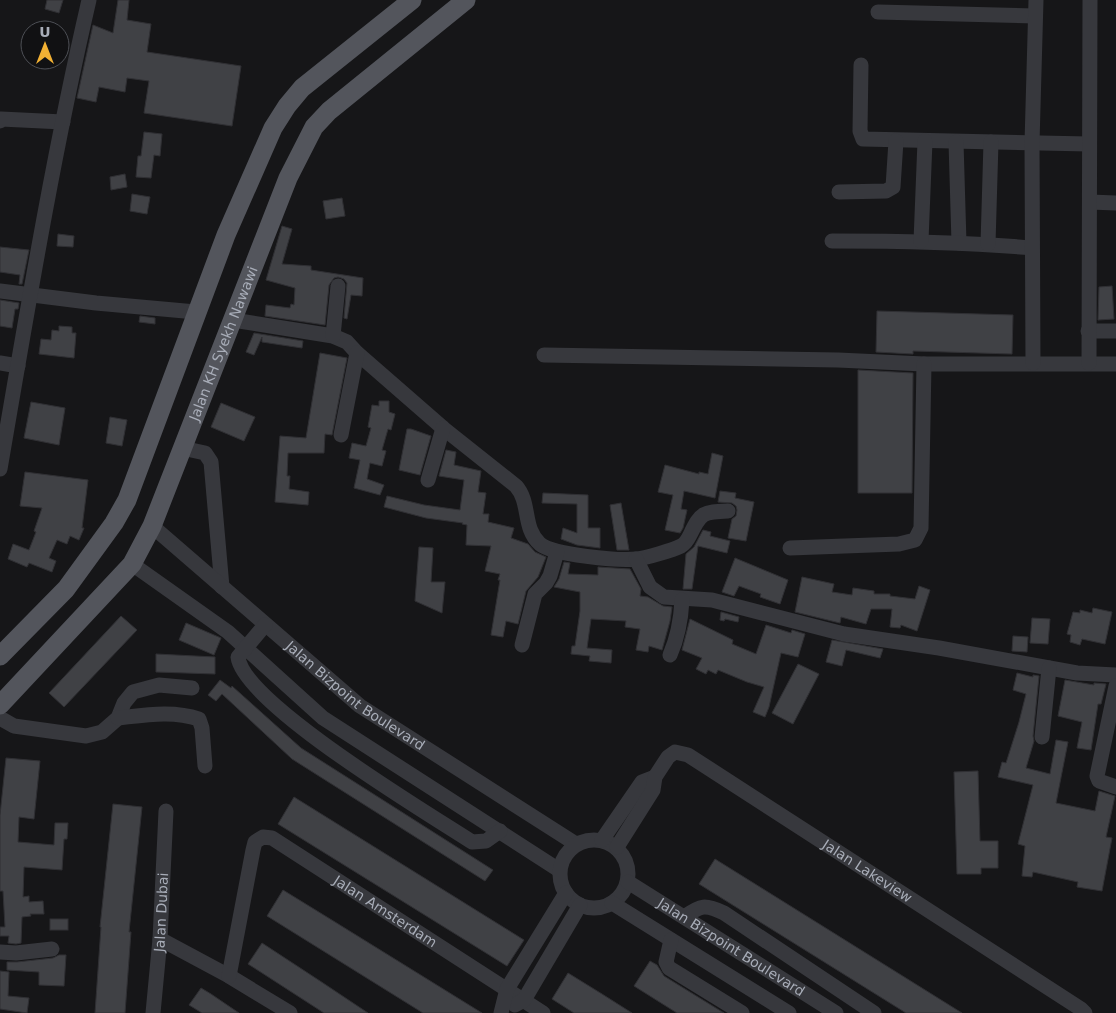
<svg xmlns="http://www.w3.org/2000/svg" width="1116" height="1013" font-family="'DejaVu Sans',sans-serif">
	<rect width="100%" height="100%" fill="#161618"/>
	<!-- building -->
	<g fill="#404145" stroke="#303034">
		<polygon points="47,0 63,0 59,13 45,9"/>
		<polygon points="118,0 129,0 127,20 151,24 147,52 241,66 232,126 144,113 149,81 127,78 125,92 99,87 96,102 77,98 93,25 113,33"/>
		<polygon points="144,132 162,134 160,156 154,155 151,178 136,177 138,156 141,156"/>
		<polygon points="125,174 127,187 111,190 110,177"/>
		<polygon points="132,194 150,197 147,214 130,211"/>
		<polygon points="342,198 345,216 326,219 323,201"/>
		<polygon points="282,226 292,229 282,264 311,266 311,270 363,278 362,296 351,295 347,319 344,318 347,283 344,279 338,277 334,278 329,285 325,325 265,316 266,305 290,308 291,304 294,305 295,288 266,280"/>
		<polygon points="58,234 74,236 73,247 57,246"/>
		<polygon points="0,247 29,250 22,284 19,284 20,275 0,272"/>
		<polygon points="1112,286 1114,319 1098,320 1099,287"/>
		<polygon points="0,300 19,303 18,309 15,309 12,328 0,326"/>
		<polygon points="877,311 1013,315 1012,354 913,351 913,354 876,352"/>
		<polygon points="140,316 155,318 155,324 139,322"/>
		<polygon points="59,326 72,327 72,333 76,333 74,358 39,354 41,339 51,340 52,330 59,331"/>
		<polygon points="254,333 303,341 302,348 262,342 262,337 254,355 246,352"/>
		<polygon points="320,353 347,358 332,435 325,434 324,453 288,453 287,476 290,476 289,489 309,492 308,505 275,502 280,436 306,438"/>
		<polygon points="858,370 913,373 912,493 858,493"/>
		<polygon points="379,401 389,401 389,412 395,414 391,430 388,429 382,450 386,451 382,466 370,463 367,479 384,485 380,495 354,488 360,460 349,458 352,443 366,446 371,428 368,427 372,405 379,406"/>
		<polygon points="31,402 65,408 59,445 24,438"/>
		<polygon points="221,403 255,417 244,441 211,427"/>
		<polygon points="110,417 127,420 122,446 106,443"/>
		<polygon points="407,429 411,429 431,436 420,475 399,470"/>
		<polygon points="446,450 456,452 454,465 481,471 478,492 486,493 483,514 489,514 488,522 514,528 511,538 528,544 535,552 546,557 538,577 526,591 518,624 506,621 503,637 491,635 500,580 498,580 500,574 485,571 491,546 466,545 467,525 462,524 463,523 426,518 384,507 387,496 424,505 460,510 464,480 439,476"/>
		<polygon points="712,453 723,456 715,498 684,491 681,509 687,510 683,528 680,533 665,530 673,495 658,492 665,465 699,474 699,472 708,474"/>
		<polygon points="25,472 88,480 82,528 84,528 79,540 70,536 67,544 57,540 49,558 56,561 52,572 29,563 27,567 8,559 13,544 29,550 36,532 34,531 42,508 20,506"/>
		<polygon points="720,491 736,493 735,498 754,502 746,541 728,538 732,519 736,516 737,510 736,506 732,503 718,502"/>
		<polygon points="543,493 588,495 588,528 600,528 600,548 577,545 561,539 563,528 577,533 577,504 542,503"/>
		<polygon points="621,503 629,550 617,550 610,505"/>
		<polygon points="703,530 711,532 710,536 730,541 727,553 698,546 692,589 683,589 686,554 694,547"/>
		<polygon points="419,547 433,548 431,582 445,582 442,613 415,601"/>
		<polygon points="735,558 788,580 780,604 760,597 761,594 739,586 734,596 722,592"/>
		<polygon points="564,562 570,563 568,574 598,575 598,567 630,569 641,589 640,596 648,597 663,606 672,607 670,621 662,650 649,646 648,652 636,650 640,629 625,627 626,621 591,619 587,648 612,650 611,663 589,661 590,656 571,654 572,646 575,646 580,611 580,592 554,587 559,579"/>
		<polygon points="802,577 834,584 832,592 852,595 853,588 874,591 874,594 890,594 890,596 915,599 919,586 930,590 917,631 901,625 900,628 890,627 892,609 871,609 866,624 841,617 840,623 795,612"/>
		<polygon points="1093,608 1112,612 1105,644 1082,639 1080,645 1070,642 1071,635 1067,634 1073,612 1080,613 1080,610 1092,613"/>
		<polygon points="721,612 739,617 738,622 725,619 724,621 720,620"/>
		<polygon points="121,616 137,630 64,707 49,693"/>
		<polygon points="1032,618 1050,619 1048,644 1030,643"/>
		<polygon points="690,619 733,640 732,644 756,654 766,625 791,633 792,630 805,634 798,657 781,653 769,707 765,717 753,712 764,687 747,682 718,670 716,674 708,670 706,674 696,669 702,658 682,650"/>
		<polygon points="186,623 221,638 214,655 179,640"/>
		<polygon points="1013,636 1028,637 1027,652 1012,651"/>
		<polygon points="832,640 883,649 880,658 846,650 842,666 826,662"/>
		<polygon points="156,654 215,657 215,674 156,672"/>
		<polygon points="798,664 819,674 793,724 772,713"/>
		<polygon points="1017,673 1033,677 1033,675 1039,676 1033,736 1034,741 1026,768 1050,774 1056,740 1068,742 1056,803 1095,811 1099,791 1115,796 1106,837 1112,838 1102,891 1077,887 1078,882 1033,872 1032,877 1022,876 1025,846 1018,844 1033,785 998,777 1002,762 1006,763 1019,722 1026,694 1013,690"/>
		<polygon points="220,680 231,688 232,686 301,748 493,870 485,881 292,759 222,694 216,701 208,695"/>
		<polygon points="1065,680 1094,685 1094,683 1106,684 1101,704 1098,704 1091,750 1077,748 1082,722 1058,716"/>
		<polygon points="6,758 40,761 34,819 19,817 18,842 54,845 55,823 68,823 67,839 64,839 62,870 24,867 23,897 29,896 29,902 43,901 44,914 30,914 31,916 22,917 21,943 16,944 8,943 9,936 0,936 0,927 5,927 3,891 0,891 0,815"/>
		<polygon points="978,771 980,841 998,841 998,868 981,868 981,874 957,874 954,772"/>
		<polygon points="294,797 524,940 507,966 278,824"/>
		<polygon points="113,804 142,807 129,932 131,932 125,1013 95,1013 101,927 100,927"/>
		<polygon points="715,859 962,1013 906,1013 699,884"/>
		<polygon points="283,890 335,922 482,1013 423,1013 267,916"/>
		<rect x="50" y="919" width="18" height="11"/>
		<polygon points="262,943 320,981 368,1013 324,1013 259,971 248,964"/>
		<polygon points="59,955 66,955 64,986 39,985 39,972 7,970 7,962 17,962 53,958"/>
		<polygon points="650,961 657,965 664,976 724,1013 677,1013 634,986"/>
		<polygon points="0,971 9,972 8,996 29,998 27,1013 0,1009"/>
		<polygon points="568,973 602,994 632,1013 574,1013 552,999"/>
		<polygon points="201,988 211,994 239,1013 202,1013 189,1005"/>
	</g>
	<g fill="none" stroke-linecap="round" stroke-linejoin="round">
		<!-- minor -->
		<g stroke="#37383d" stroke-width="15">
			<polyline points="878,12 1035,16"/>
			<polyline points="861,65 860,131 863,139 1089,144"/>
			<polyline points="0,121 1,119 63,122"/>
			<polyline points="956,142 959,243"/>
			<polyline points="839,192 886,191 893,187 896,141"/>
			<polyline points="1090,202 1116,203"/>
			<path d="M832,241c67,0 133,1 200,7"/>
			<polyline points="921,241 925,141"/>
			<polyline points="988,244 991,142"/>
			<polyline points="0,291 96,303 196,312"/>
			<path d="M233,320l100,16 14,6 10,11 86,75 73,58c15,17 6,42 24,58 13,11 79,17 97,15 9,-1 36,-9 44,-13 4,-2 7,-7 9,-11 11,-23 13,-23 38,-24"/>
			<polyline points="1088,331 1116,331"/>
			<polyline points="333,336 338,286"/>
			<polyline points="544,355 838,360 924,364 1116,364"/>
			<polyline points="0,363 18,366"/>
			<polyline points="1033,363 1032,143 1036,0"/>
			<polyline points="1089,363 1090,0"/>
			<polyline points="341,435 357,353"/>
			<polyline points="182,448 205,453 211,462 222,587"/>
			<path d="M0,469c27,-157 53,-314 89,-469"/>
			<polyline points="428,480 443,428"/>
			<path id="s1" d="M152,526l208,180 216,138"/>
			<polyline points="790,548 899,544 915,540 921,528 924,364"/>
			<polyline points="636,559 650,587 664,597 712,600 844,634 939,648 1077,673 1116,675"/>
			<polyline points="132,564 228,632 323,718 559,870"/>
			<path d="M265,625l-27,32c5,46 191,157 234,185l14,-1 14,-10"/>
			<polyline points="522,645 535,594 546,583 550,576 557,552"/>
			<path d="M670,655c8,-18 11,-36 12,-55"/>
			<polyline points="1116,686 1097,776 1099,781 1116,787"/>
			<polyline points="0,718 14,726 86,736 102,732 118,718 124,703 133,692 159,685 192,688"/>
			<path d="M118,718c27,-3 55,-8 81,1l3,9 3,38"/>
			<polyline points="1042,737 1049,668"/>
			<circle cx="594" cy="874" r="34"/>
			<polyline points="602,840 642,782 655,777"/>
			<path id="s2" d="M617,847l36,-57 2,-13 13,-20 7,-5 13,3 393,254 4,4"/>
			<path id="s3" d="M628,882l208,131"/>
			<polyline points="612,903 789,1013"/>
			<path d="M684,917c17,-12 21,-13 40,-4l150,100"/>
			<polyline points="160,939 229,976 290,1013"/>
			<polyline points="671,940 666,962 669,968 742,1013"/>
			<polyline points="0,952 16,953 52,949"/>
			<path id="s4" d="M229,976l24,-126 2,-8 8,-5 9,1 271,175"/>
			<polyline points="515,1005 524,1000 580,905"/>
			<path id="s5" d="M153,1013l7,-74 6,-128"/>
			<polyline points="501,1013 507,989 566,893"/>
		</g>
		<!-- major -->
		<g stroke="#53555c" stroke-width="19">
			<polyline points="0,656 66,589 114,523 127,500 226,235 273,128 287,106 302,88 412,0"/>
			<path id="s6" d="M0,705l132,-141 20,-38 136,-348 26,-51 15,-16 137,-111"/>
		</g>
	</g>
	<g text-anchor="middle" stroke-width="4" stroke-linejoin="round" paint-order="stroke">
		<!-- street labels -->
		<g font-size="14" fill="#a8adb8" stroke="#111113">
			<text dy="5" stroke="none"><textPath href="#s6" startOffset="432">Jalan KH Syekh Nawawi</textPath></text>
			<text dy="5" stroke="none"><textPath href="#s1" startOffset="265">Jalan Bizpoint Boulevard</textPath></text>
			<text dy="5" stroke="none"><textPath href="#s2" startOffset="340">Jalan Lakeview</textPath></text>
			<text dy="5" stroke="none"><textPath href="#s4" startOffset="290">Jalan Amsterdam</textPath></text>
			<text dy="5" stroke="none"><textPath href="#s5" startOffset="101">Jalan Dubai</textPath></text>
			<text dy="5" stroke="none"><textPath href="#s3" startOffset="122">Jalan Bizpoint Boulevard</textPath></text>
		</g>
	</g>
	<!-- north arrow -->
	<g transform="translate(45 45)"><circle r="24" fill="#111113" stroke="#4d4f55"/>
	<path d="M0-4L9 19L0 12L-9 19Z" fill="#f2b134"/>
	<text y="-8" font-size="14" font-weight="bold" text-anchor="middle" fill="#a8adb8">U</text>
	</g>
</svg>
